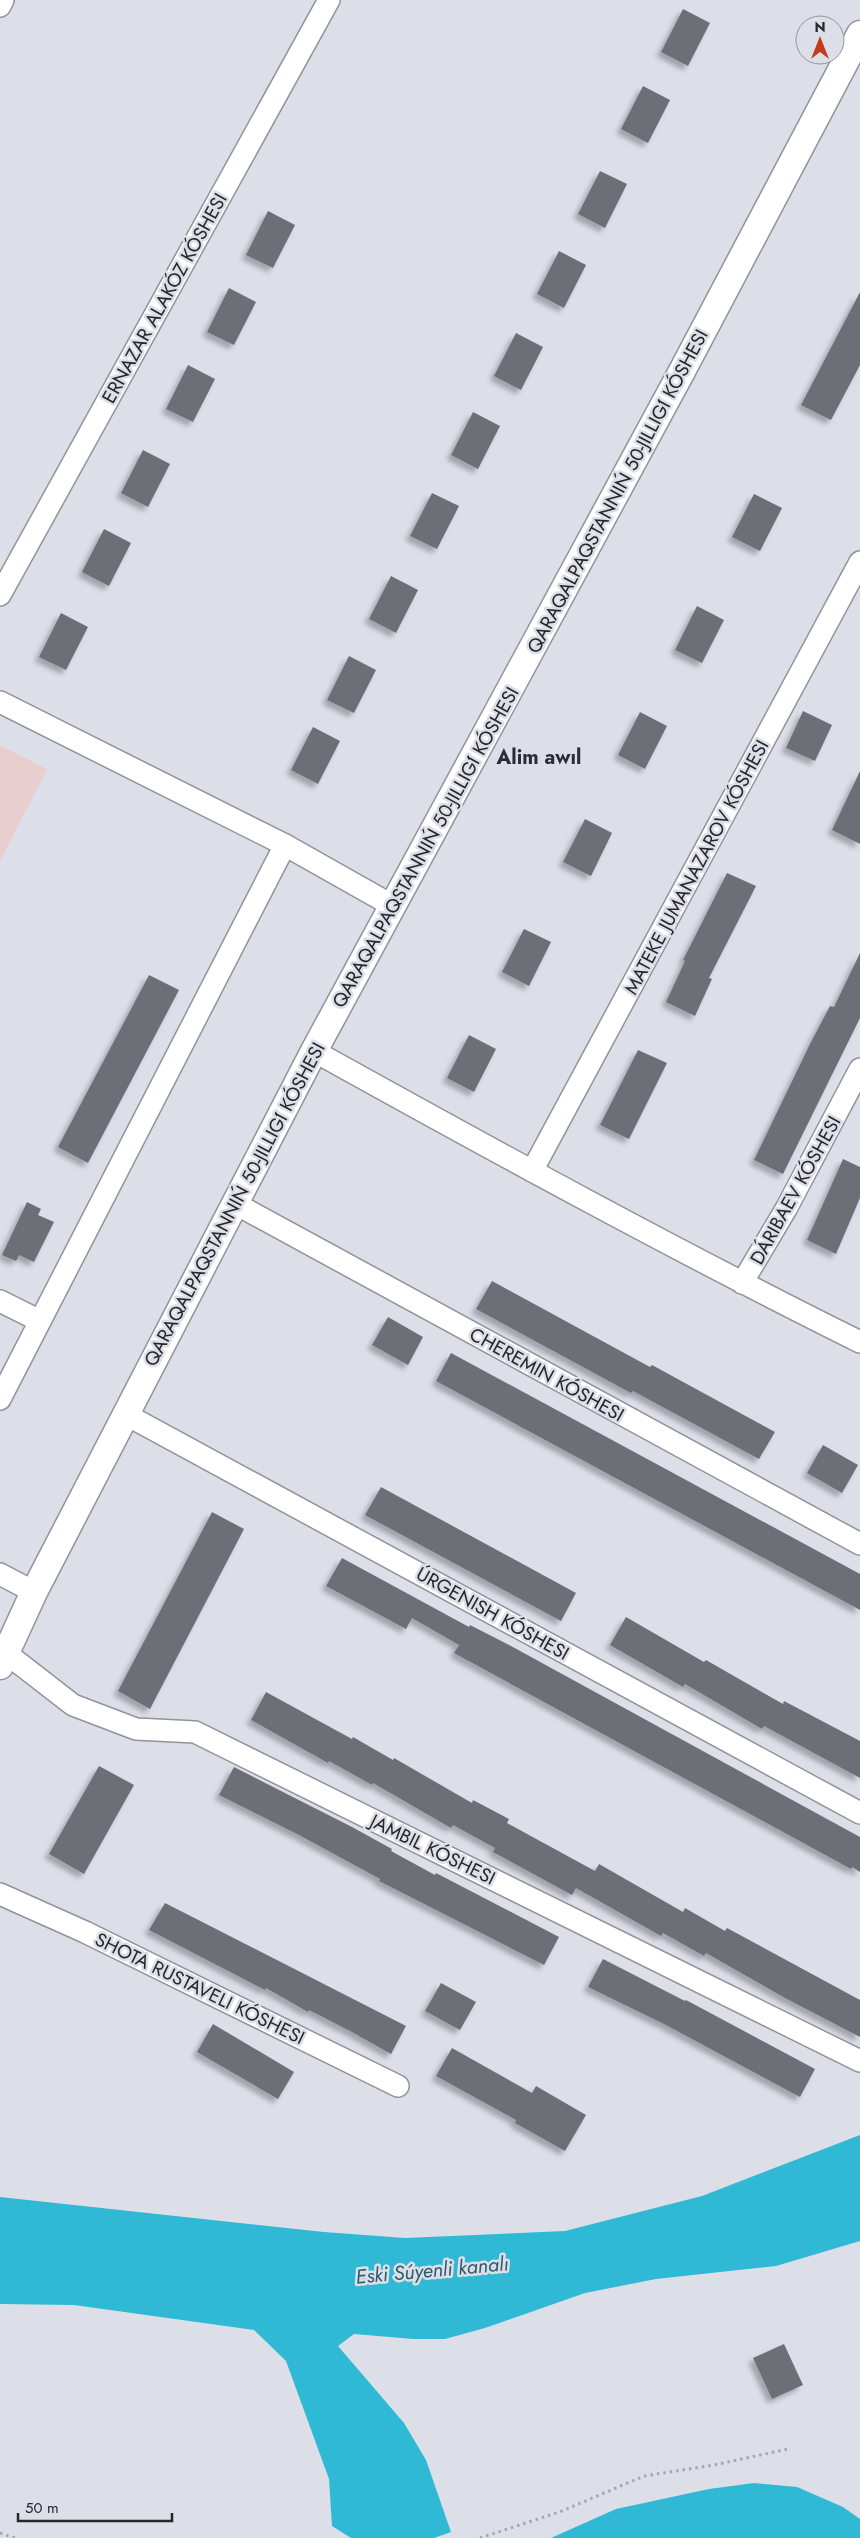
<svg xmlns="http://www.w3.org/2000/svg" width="860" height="2538" font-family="Jost,sans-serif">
	<defs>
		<filter id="shadow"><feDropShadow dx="-4.5" dy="4.5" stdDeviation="2.5" flood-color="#0004"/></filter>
	</defs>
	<rect width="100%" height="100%" fill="#dcdfe8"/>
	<!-- education -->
	<polygon fill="#e9cecf" points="0,745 47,769 0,861"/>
	<!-- water -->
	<g fill="#30b9d5">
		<polygon points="860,2135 860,2241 776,2266 656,2279 585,2293 485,2328 445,2339 413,2339 354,2334 338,2346 404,2423 426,2460 451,2532 434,2538 351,2538 332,2526 329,2479 286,2361 254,2330 74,2305 0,2304 0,2197 324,2232 405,2238 565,2231 702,2196"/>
		<polygon points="754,2483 797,2487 843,2507 860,2519 860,2538 551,2538 616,2509 709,2489"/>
	</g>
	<!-- building -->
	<g fill="#6c6f76" filter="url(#shadow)">
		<polygon points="683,9 710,23 688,66 661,52"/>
		<polygon points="643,86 670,100 648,143 621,129"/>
		<polygon points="600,171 627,184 605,228 578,214"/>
		<polygon points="268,211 295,225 273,268 246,255"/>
		<polygon points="559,251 586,265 564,308 537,294"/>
		<polygon points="229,288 256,302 234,345 207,332"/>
		<polygon points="860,292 860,365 831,420 801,405"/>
		<polygon points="516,333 543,347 521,390 494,376"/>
		<polygon points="188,365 215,379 193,422 166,409"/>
		<polygon points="473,412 500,426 478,469 451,455"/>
		<polygon points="143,450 170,464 148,507 121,493"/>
		<polygon points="432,493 459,506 437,549 410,536"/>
		<polygon points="754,494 782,508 760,551 732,537"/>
		<polygon points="104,529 131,543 109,586 82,572"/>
		<polygon points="391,576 418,590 396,633 369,619"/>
		<polygon points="697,606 724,620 702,663 675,650"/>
		<polygon points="61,613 88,627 66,670 39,657"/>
		<polygon points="349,656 376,670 354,713 327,700"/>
		<polygon points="803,711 832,725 815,761 786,748"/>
		<polygon points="640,712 667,726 645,769 618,755"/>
		<polygon points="313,727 340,741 318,784 291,770"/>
		<polygon points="860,771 860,844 832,830"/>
		<polygon points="585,819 612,833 591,876 563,862"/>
		<polygon points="727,873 756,886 709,978 712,979 695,1016 666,1002 685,961 683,960"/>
		<polygon points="524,929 551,942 529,986 502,972"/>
		<polygon points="860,953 860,1018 783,1174 754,1160 810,1044 830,1006 834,1007"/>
		<polygon points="149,975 179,990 88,1163 58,1147"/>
		<polygon points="469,1035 496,1049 474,1092 447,1078"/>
		<polygon points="638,1050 667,1063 629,1139 600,1125"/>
		<polygon points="843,1159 860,1167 860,1198 836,1254 807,1240"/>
		<polygon points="27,1202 41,1209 38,1215 54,1222 34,1262 19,1255 16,1261 2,1255"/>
		<polygon points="492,1281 650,1367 652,1365 775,1432 759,1459 633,1391 631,1393 476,1309"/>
		<polygon points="388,1317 423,1337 408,1365 372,1345"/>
		<polygon points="451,1353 860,1574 860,1610 436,1381"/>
		<polygon points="823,1445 858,1465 842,1493 807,1473"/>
		<polygon points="381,1487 576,1593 561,1621 365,1515"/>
		<polygon points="212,1512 244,1529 150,1709 118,1691"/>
		<polygon points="342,1558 469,1627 470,1625 511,1646 860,1837 860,1872 852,1867 851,1869 454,1653 459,1645 412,1618 406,1629 326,1586"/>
		<polygon points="626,1617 704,1662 706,1660 783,1704 784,1701 860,1741 860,1778 764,1726 762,1729 685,1684 683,1687 610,1645"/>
		<polygon points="266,1692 352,1739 353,1737 393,1760 394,1758 472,1803 473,1800 509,1819 507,1823 595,1871 599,1864 683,1912 685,1908 725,1931 727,1928 860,2000 860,2037 785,1998 706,1953 704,1956 663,1933 661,1936 576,1888 572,1895 493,1852 495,1848 453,1825 451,1828 373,1783 372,1785 329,1761 328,1763 251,1720"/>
		<polygon points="99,1766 134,1785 84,1874 49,1854"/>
		<polygon points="234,1767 352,1827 392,1849 391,1851 435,1875 436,1873 559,1937 544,1965 379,1881 380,1879 299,1835 219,1795"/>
		<polygon points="165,1903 406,2026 391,2054 352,2032 309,2010 308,2012 266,1988 265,1990 149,1930"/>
		<polygon points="603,1959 685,2001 686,2000 815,2069 800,2097 664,2024 588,1987"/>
		<polygon points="441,1983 476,2002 460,2030 425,2011"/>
		<polygon points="213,2024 294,2072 278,2099 197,2052"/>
		<polygon points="452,2048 532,2093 536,2086 586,2115 565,2151 515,2123 516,2120 436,2076"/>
		<polygon points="784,2344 803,2385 772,2399 753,2358"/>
	</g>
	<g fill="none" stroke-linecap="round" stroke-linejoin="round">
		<!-- minor casing -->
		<g stroke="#91939b" stroke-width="24">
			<g id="minor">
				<polyline points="0,6 3,0"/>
				<polyline points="0,595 329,0"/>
				<polyline points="0,702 285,845 393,906"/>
				<path d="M314,1051c180,100 361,199 546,291"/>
				<polyline points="532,1171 860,562"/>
				<polyline points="234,1203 860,1544"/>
				<polyline points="742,1283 786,1209 860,1069"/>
				<polyline points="0,1301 40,1321"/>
				<polyline points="0,1399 285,845"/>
				<polyline points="125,1414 860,1813"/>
				<polyline points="0,1574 34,1592"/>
				<polyline points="6,1653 73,1705 136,1729 195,1732 860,2061"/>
				<polyline points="0,1894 85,1932 398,2086"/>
			</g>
		</g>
		<!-- major casing -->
		<g stroke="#91939b" stroke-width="29">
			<polyline id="major" points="0,1666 34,1592 314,1051 681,373 860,34"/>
		</g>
		<!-- path -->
		<g stroke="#a4a7ae" stroke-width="3" stroke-dasharray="2.5 4" stroke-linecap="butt">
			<polyline points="0,2533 15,2538"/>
			<polyline points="480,2538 562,2511 644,2476 714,2465 788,2449"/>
		</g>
		<!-- minor -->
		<use href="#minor" stroke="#fff" stroke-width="21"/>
		<!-- major -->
		<use href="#major" stroke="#fff" stroke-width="26"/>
	</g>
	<g text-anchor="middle" stroke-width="5" stroke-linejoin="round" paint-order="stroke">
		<!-- street labels -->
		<g font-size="19" fill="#26272a" stroke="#dcdfe8">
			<text transform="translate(164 298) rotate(-61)" y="7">ERNAZAR ALAKÓZ KÓSHESI</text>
			<text transform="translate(617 491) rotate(-62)" y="7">QARAQALPAQSTANNIŃ 50-JILLIǴI KÓSHESI</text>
			<text transform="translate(425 847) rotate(-61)" y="7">QARAQALPAQSTANNIŃ 50-JILLIǴI KÓSHESI</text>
			<text transform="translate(696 867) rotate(-62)" y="7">MATEKE JUMANAZAROV KÓSHESI</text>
			<text transform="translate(795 1190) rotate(-61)" y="7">DÁRIBAEV KÓSHESI</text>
			<text transform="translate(234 1204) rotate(-62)" y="7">QARAQALPAQSTANNIŃ 50-JILLIǴI KÓSHESI</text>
			<text transform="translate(547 1374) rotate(29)" y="7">CHEREMIN KÓSHESI</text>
			<text transform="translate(493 1613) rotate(29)" y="7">ÚRGENISH KÓSHESI</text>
			<text transform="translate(433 1849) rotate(26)" y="7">JAMBIL KÓSHESI</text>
			<text transform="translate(200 1988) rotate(26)" y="7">SHOTA RUSTAVELI KÓSHESI</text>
		</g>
		<!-- neighbourhood labels -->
		<g font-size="20" font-weight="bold" fill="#2b2d34" stroke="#dcdfe8">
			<text x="539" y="764">Alim awıl</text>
		</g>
		<!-- water labels -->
		<g font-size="20" font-style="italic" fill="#285d69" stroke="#dcdfe8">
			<text transform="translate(432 2270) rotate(-5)" y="7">Eski Súyenli kanalı</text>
		</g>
	</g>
	<!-- north arrow -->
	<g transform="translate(820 40)"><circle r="24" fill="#dcdfe8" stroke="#93959c"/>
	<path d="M0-4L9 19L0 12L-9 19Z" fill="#c53a1d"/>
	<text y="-8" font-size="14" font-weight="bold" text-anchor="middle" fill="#26272a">N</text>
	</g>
	<!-- scale -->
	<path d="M18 2513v8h154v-8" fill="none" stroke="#26272a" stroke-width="2.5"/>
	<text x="25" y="2513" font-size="15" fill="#26272a" stroke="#dcdfe8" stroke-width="4" paint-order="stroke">50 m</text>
</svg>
